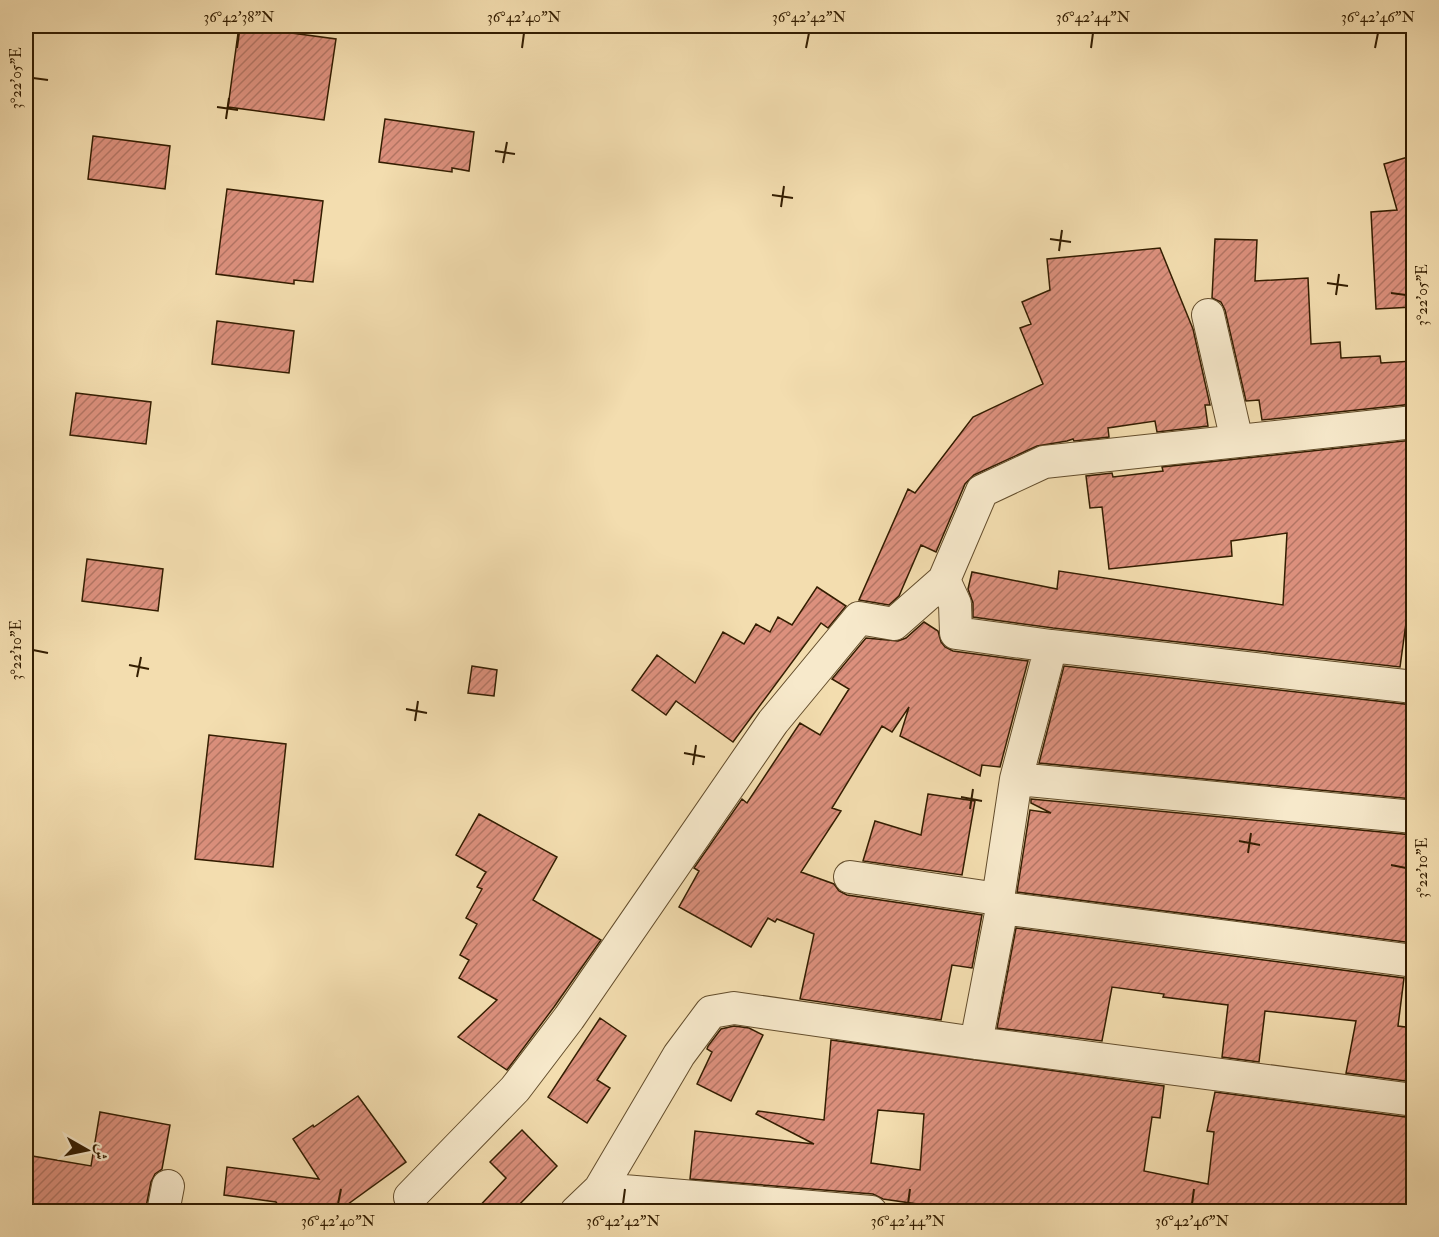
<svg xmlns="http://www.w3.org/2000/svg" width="1439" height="1237" font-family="'IM FELL Double Pica',Amiri,serif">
  <defs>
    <pattern id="building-hatch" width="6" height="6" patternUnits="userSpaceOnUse" patternTransform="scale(1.5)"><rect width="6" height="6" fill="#dc907d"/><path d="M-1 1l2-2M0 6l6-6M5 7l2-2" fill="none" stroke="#b37564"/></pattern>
  </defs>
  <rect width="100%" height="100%" fill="#f3ddaf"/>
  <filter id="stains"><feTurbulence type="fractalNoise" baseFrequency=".00333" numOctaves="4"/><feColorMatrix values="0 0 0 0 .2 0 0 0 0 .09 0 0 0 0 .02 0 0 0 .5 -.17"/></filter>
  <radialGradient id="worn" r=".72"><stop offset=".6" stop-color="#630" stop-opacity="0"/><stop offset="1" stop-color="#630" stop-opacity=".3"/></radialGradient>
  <path fill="url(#building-hatch)" stroke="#331d01" stroke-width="1.5" fill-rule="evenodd" d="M239,26L336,39L324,120L228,107Z
    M385,119L474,132L469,171L452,168V172L379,162Z
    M93,136L170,146L165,189L88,179Z
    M1408,157L1413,176V307L1376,309L1371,212L1397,210L1384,164Z
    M227,189L323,201L313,282L294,280V284L216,274Z
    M1215,239L1257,240L1255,281L1308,278L1311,344L1340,342L1341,358L1380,356L1381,363L1413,361V404L1262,420L1259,400L1246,401L1225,310L1221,302L1212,298Z
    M1160,248L1193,329L1210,405H1205L1208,426L1157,432L1155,421L1108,428L1109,437L1074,441L1073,439L1067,441L1037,446L974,475L965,484L936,552L921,545L899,596L889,605L859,600L908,489L915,493L973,417L1043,384L1020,328L1031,324L1022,302L1050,290L1047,259Z
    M217,321L294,331L289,373L212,364Z
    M76,393L151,402L146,444L70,435Z
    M1413,440V572L1400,667L1053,628L973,617V603L968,589L972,572L1057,589L1059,571L1283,605L1287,533L1231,541L1232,556L1109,569L1102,507L1090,508L1086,476L1112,473L1113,477L1163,471L1162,467Z
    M87,559L163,569L158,611L82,601Z
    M817,587L846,606L828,628L821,623L733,742L676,701L666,715L632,690L657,655L695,683L723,632L744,644L756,624L770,632L778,617L792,625Z
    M924,622L938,631L941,642L945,647L953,651L1028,661L1000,767L982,765L980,776L900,736L909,707L892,732L882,726L832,808L841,811L801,872L834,884L839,891L847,895L982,915L972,968L952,965L941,1020L800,999L814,934L777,919L775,922L768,918L751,947L679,907L699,871L694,868L742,799L747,803L800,723L820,735L849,689L832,679L866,638L898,641L906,638Z
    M472,666L497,670L494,696L468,693Z
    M1064,666L1413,705V799L1039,763Z
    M209,735L286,744L273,867L195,859Z
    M928,794L975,801L962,875L863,861L875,821L921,835Z
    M1031,799L1413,835V943L1017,892L1030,810L1051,813L1031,803Z
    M479,814L557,857L533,900L601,940L554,1007L507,1070L458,1037L497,1000L459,978L469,960L460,955L477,924L466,918L482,889L477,887L486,872L456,855Z
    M1016,928L1404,978L1398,1026L1413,1028V1082L1346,1073L1356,1021L1265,1011L1259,1062L1222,1057L1228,1005L1163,997L1164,994L1112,987L1102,1041L997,1028Z
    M600,1018L626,1036L597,1080L610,1088L587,1123L548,1097Z
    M734,1026L749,1028L763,1035L731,1101L697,1084L712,1052L707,1049L708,1046L721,1029Z
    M831,1040L1164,1086L1160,1118L1152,1117L1144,1171L1208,1184L1214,1132L1207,1131L1215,1092L1413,1118V1212H984L917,1206V1204L883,1199L873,1194L690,1179L695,1131L814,1144L756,1114L758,1111L824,1120ZM878,1110L924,1114L920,1170L871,1163Z
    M358,1096L406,1162L337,1212H282L276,1202L224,1195L227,1167L319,1179L293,1139L313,1125L314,1127Z
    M100,1112L170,1125L162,1169L155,1174L151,1182L145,1212H26V1155L91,1166Z
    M522,1130L557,1166L512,1212H474L506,1178L490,1162Z"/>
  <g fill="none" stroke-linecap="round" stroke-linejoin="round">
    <defs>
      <path id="minor" d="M1208,315L1237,441
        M944,580L955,604L956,633L1051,646
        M1016,779L1051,646L1414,687
        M1414,817L1016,779L998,899L1002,908L1414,961
        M850,877L998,899
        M976,1043L1002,908
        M600,1189L871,1212
        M410,1197L515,1089L569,1018L773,722L859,618L894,624L944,580L982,491L1044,462L1414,422
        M163,1212L168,1186
        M576,1212L600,1189L679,1055L711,1012L734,1008L976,1043L1414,1100"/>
    </defs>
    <use href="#minor" stroke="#634d2c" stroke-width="34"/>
    <use href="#minor" stroke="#f7e9cb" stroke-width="32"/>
  </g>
  <path fill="none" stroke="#331d01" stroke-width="2" d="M237,48L239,33M522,48L524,33M806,48L809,33M1091,48L1093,33M1375,48L1378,33M33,78L48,80M217,107L238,110M226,119L229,98M495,151L515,154M503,163L507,142M772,195L793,198M781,207L784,186M1050,239L1071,242M1059,251L1062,230M1327,283L1348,286M1391,293L1406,295M1336,295L1339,274M33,650L48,653M129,665L149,669M137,677L141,657M406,709L427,713M415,721L418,701M684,753L705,757M693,765L696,745M961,797L982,801M970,809L973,789M1239,841L1260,845M1248,853L1251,833M1391,865L1406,868M338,1204L341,1189M623,1204L625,1189M908,1204L910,1189M1192,1204L1194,1189"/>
  <rect width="1439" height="1237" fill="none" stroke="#f3ddaf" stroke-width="66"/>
  <g transform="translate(87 1150) rotate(99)" stroke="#f7e9cb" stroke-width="4.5" paint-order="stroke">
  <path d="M0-4.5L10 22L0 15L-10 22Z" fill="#331d01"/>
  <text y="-9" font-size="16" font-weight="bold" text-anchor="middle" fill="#331d01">ش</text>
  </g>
  <rect x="33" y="33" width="1373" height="1171" fill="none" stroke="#331d01" stroke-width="2"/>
  <g font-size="15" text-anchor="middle" fill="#331d01">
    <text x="239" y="22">36°42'38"N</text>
    <text x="524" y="22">36°42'40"N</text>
    <text x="809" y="22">36°42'42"N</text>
    <text x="1093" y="22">36°42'44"N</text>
    <text x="1378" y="22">36°42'46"N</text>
    <text transform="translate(16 78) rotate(-90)" y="5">3°22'05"E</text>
    <text transform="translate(1422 295) rotate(-90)" y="5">3°22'05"E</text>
    <text transform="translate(16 650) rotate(-90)" y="5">3°22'10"E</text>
    <text transform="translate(1422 868) rotate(-90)" y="5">3°22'10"E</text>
    <text x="338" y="1226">36°42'40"N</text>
    <text x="623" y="1226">36°42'42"N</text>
    <text x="908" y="1226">36°42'44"N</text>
    <text x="1192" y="1226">36°42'46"N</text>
  </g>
  <rect width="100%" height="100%" filter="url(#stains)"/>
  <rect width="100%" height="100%" fill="url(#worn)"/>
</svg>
